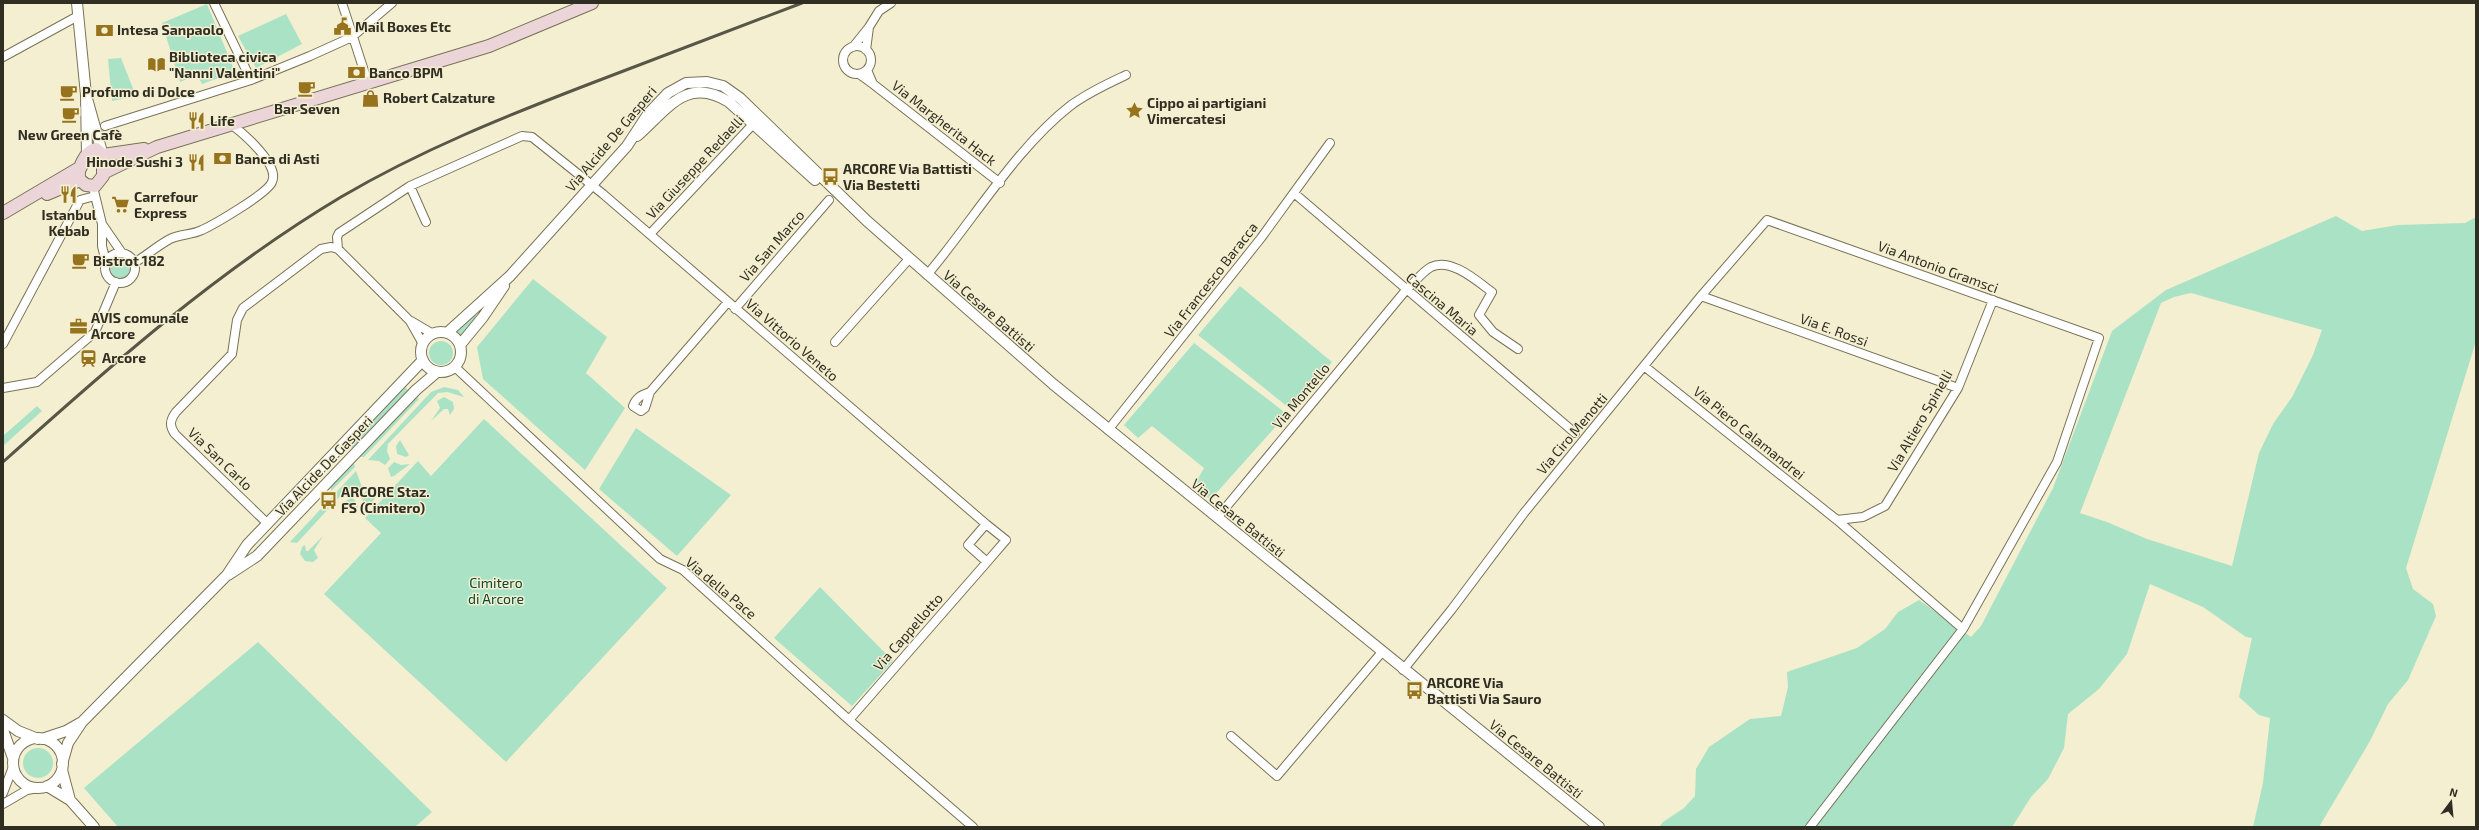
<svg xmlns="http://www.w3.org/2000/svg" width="2479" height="830" font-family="'Exo 2',sans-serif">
  <rect width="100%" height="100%" fill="#f4efd0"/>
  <path fill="#aae2c6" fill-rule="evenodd" d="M207,4L235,72L202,84L197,75L180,82L162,23Z
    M286,14L302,44L256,68L238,36Z
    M121,58L136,96L112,101L108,59Z
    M2336,216L2362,231L2398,225L2465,223L2476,217V341L2406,568L2413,589L2433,604L2436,616L2408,680L2388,704L2370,741L2319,827H2253L2263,783L2270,718L2259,715L2239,697L2252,638L2246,637L2203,607L2150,584L2127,654L2099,689L2068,714L2064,748L2048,779L2031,797L2012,827H1659L1663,822L1684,808L1695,796L1696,769L1709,747L1750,719L1781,716L1788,687L1787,672L1857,648L1885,629L1898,612L1919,600L1971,637L1981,626L2053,488L2112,331L2166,290ZM2191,293L2322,330L2313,355L2292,397L2273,424L2259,453L2232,566L2147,539L2107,522L2080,513L2161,303L2174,297Z
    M110 268a10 10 0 1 1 20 0a10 10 0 1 1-20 0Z
    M533,279L607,337L586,373L625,408L585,470L483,379L477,347Z
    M1240,286L1332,362L1294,412L1198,335Z
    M473,313L478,318L460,336L456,332Z
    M429 353a12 12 0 1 1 24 0a12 12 0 1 1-24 0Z
    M1194,343L1287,414L1210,500L1195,484L1204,468L1152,426L1138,438L1124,425Z
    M405,387L409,391L354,450L350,446Z
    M444,387L458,390L464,397L447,392L438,393L388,444L387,451L390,459L385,465L379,461L368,460L431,392Z
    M415,396L419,399L364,457H361L359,456Z
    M444,397L453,402L454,409L450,415L448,409H444L431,421L440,408L437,401Z
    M37,406L42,411L3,446V436Z
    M484,419L667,588L506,762L324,594L381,533L365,518L418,461L431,476Z
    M636,428L731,495L677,556L599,489Z
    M400,440L409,455L406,457L397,454L396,446Z
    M353,461L355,467L331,491V484Z
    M394,462L401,465L410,464L394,476L391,477L388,468Z
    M356,471L362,487L357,493L351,491L343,493L297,543L290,542Z
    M366,491L377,496L365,511V503L361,497Z
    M351,498L354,499L358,507L354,514L351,506L344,502Z
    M323,536L314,550L318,558L313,562L305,561L300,554L302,547L305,545L306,551H308Z
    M820,587L893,661L852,706L774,638Z
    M258,642L432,812L415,827H118L84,788Z
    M23 763a15 15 0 1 1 30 0a15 15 0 1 1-30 0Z"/>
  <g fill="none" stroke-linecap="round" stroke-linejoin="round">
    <defs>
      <path id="minor" d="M214,3L251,80
        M342,3L368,83
        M869,27L879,11L891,3
        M843 60a14 14 0 1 1 28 0a14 14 0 1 1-28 0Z
        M853,47L869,27L866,50
        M3,57L78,16
        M859,74L873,84L867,70
        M873,84L1000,183
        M105,126L251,80L310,56L352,37L392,3
        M410,186L426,222
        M94,191L102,224L122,253
        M1294,193L1575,433
        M102,225V246L106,262
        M650,234L757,120
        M338,249L337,237L339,233L410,186L522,136L532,137L603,194L986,524
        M105 268a15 15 0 1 1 30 0a15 15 0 1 1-30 0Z
        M134,263C146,256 157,246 170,239C180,234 192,235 202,230C215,224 268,193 272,182C280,165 244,134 232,125
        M927,275C972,222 1016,148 1070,106C1087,93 1107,84 1126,75
        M1701,296L1958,388
        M735,309L829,200
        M411,321L433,334
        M835,342L909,259
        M3,344L80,200L95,196
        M1644,366L1837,520L1963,629
        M455,367L660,559L683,570L849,720L973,827
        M3,388L37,382L95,332L116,282
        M650,392L645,408L641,411L633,406C636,397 642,395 650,392L728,302
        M1108,430L1261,238L1330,143
        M1217,518L1406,290C1414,283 1422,272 1431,267C1451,257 1478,282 1492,292L1479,315L1493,332L1518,349
        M1837,520L1863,517L1885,506L1958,388L1993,300
        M268,524L175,434C169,426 170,420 176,412L232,354L237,320L243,308L321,249L331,247L338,249L410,321L423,344
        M1403,670L1452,609L1524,513L1701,296L1767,220L2099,338L2057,462L1963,629L1810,827
        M849,720L987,562L1006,540L986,524L968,545L987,562
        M1231,736L1277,776L1382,652
        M3,793L13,767
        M3,804L27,790L39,788"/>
      <path id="tertiary" d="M77,3L86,95
        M637,136C666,111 686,75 729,102L815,180
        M87,156L86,95L102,152
        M421 352a20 20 0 1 1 40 0a20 20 0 1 1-40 0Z
        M447,333L510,276L627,146L648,114L668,93L686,83L707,82L723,86L740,98L867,221L1053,384L1599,827
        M460,345L483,317L504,286
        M228,575L257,556L416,390L437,372
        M3,720L18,731L38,739
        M3,730L13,758
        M13 763a25 25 0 1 1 50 0a25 25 0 1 1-50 0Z
        M42,739L66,731L80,723
        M62,764L68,743L82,722L227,575L247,545L423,360
        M62,770L70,800
        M47,786L70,800L94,827"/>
      <path id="secondary" d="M96,149L103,155V176L95,186L86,185L80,180C76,171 85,151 96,149Z
        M103,155L144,149
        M103,173L157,147L489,46L592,3
        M47,194L80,180
        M3,213L81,167"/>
    </defs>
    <use href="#minor" stroke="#787358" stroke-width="10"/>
    <use href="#tertiary" stroke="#787358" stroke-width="12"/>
    <use href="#secondary" stroke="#787358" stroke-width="14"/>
    <use href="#minor" stroke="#fff" stroke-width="8"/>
    <use href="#tertiary" stroke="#fff" stroke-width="10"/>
    <use href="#secondary" stroke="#ebd5d8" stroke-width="12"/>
    <path stroke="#585647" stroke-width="3" d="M3,462C110,366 217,271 341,197C421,150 506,116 592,83C662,56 732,29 802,3"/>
  </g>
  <defs>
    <symbol id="civic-bare" viewBox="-9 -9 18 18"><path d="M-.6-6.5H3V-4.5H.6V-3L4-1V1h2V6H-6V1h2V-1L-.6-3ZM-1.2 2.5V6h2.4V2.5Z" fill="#96731c" stroke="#f4efd0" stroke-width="2.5" paint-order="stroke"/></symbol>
    <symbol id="bank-bare" viewBox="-9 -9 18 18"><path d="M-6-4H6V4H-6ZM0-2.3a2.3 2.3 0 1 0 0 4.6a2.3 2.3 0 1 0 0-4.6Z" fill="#96731c" stroke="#f4efd0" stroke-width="2.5" paint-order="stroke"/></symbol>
    <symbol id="library-bare" viewBox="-9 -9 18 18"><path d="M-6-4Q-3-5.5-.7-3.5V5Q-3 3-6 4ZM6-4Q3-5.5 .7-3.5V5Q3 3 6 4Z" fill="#96731c" stroke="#f4efd0" stroke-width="2.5" paint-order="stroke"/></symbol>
    <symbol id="cafe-bare" viewBox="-9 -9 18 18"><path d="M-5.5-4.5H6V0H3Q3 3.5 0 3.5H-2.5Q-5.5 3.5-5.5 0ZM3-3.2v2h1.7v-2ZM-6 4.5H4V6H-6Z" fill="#96731c" stroke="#f4efd0" stroke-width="2.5" paint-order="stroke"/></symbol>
    <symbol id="shop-bare" viewBox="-9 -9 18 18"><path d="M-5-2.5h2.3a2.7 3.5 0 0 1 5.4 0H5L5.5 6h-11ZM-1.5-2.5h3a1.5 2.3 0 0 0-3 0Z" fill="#96731c" stroke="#f4efd0" stroke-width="2.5" paint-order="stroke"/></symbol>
    <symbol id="sight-bare" viewBox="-9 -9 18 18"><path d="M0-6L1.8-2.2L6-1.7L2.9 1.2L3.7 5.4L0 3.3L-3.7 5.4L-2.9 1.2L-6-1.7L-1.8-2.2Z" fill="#96731c" stroke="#f4efd0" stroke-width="2.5" paint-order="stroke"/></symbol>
    <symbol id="restaurant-bare" viewBox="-9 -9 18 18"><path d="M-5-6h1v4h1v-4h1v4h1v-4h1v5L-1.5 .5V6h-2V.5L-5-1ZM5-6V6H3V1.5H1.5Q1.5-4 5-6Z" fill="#96731c" stroke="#f4efd0" stroke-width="2.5" paint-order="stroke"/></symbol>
    <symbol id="bus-bare" viewBox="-9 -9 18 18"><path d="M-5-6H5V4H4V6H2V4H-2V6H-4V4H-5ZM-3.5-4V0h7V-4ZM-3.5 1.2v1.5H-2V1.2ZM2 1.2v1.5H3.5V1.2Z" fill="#96731c" stroke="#f4efd0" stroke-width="2.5" paint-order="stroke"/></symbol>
    <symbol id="supermarket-bare" viewBox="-9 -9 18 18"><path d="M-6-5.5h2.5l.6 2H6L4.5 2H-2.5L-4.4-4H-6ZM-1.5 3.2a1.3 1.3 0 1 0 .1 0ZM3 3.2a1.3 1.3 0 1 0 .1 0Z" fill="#96731c" stroke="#f4efd0" stroke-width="2.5" paint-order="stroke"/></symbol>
    <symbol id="office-bare" viewBox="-9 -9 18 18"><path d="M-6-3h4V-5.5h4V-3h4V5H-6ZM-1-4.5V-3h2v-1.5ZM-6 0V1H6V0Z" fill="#96731c" stroke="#f4efd0" stroke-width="2.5" paint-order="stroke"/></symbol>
    <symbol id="station-bare" viewBox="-9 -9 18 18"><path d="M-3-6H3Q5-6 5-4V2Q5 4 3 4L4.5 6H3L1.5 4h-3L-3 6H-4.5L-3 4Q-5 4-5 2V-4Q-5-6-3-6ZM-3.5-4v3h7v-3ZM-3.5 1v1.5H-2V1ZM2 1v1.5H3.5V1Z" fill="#96731c" stroke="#f4efd0" stroke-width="2.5" paint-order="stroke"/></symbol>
  </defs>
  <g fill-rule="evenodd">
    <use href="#civic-bare" x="330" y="14" width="25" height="25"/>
    <use href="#bank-bare" x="92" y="18" width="25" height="25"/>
    <use href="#library-bare" x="144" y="52" width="25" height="25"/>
    <use href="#bank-bare" x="344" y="60" width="25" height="25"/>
    <use href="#cafe-bare" x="294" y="76" width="25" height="25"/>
    <use href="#cafe-bare" x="56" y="80" width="25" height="25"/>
    <use href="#shop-bare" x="358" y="86" width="25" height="25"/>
    <use href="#sight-bare" x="1122" y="98" width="25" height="25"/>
    <use href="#cafe-bare" x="58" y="102" width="25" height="25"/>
    <use href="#restaurant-bare" x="184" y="108" width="25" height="25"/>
    <use href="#bank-bare" x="210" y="146" width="25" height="25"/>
    <use href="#restaurant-bare" x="184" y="150" width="25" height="25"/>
    <use href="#bus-bare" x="818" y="164" width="25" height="25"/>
    <use href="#restaurant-bare" x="56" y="182" width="25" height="25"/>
    <use href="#supermarket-bare" x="108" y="192" width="25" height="25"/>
    <use href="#cafe-bare" x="68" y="248" width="25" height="25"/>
    <use href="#office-bare" x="66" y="314" width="25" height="25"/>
    <use href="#station-bare" x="76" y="346" width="25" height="25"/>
    <use href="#bus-bare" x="316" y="488" width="25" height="25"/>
    <use href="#bus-bare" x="1402" y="678" width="25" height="25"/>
  </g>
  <g text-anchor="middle" stroke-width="3" stroke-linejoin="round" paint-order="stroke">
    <g font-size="14" font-weight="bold" fill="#302e23" stroke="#f4efd0" text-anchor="start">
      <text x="355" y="32">Mail Boxes Etc</text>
      <text x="117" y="35">Intesa Sanpaolo</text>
      <text x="169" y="62">Biblioteca civica<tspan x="169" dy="16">"Nanni Valentini"</tspan></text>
      <text x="369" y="78">Banco BPM</text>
      <text x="82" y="97">Profumo di Dolce</text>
      <text x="383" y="103">Robert Calzature</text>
      <text x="1147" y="108">Cippo ai partigiani<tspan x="1147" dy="16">Vimercatesi</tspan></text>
      <text x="307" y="114" text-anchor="middle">Bar Seven</text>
      <text x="210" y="126">Life</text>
      <text x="70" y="140" text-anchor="middle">New Green Cafè</text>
      <text x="235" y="164">Banca di Asti</text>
      <text x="183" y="167" text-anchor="end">Hinode Sushi 3</text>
      <text x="843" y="174">ARCORE Via Battisti<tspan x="843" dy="16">Via Bestetti</tspan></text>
      <text x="134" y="202">Carrefour<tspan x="134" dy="16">Express</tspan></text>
      <text x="69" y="220" text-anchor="middle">Istanbul<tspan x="69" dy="16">Kebab</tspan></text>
      <text x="93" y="266">Bistrot 182</text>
      <text x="91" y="323">AVIS comunale<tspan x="91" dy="16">Arcore</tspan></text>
      <text x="102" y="363">Arcore</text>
      <text x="341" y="497">ARCORE Staz.<tspan x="341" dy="16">FS (Cimitero)</tspan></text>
      <text x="1427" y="688">ARCORE Via<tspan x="1427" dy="16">Battisti Via Sauro</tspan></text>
    </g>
    <g font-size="14" fill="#302e23" stroke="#f4efd0">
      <text transform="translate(944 123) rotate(38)" y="5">Via Margherita Hack</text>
      <text transform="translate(611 139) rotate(-50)" y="5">Via Alcide De Gasperi</text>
      <text transform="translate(695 167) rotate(-47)" y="5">Via Giuseppe Redaelli</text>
      <text transform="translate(772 246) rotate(-49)" y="5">Via San Marco</text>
      <text transform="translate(1938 267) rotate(20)" y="5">Via Antonio Gramsci</text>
      <text transform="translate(1211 280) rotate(-52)" y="5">Via Francesco Baracca</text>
      <text transform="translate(1442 304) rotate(40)" y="5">Cascina Maria</text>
      <text transform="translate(989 311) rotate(41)" y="5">Via Cesare Battisti</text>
      <text transform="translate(1834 330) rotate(20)" y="5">Via E. Rossi</text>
      <text transform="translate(792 340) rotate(41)" y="5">Via Vittorio Veneto</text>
      <text transform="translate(1301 396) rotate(-50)" y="5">Via Montello</text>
      <text transform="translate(1920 421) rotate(-60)" y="5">Via Altiero Spinelli</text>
      <text transform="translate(1749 433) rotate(39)" y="5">Via Piero Calamandrei</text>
      <text transform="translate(1572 434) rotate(-50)" y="5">Via Ciro Menotti</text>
      <text transform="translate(220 459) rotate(44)" y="5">Via San Carlo</text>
      <text transform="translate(324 466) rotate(-46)" y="5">Via Alcide De Gasperi</text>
      <text transform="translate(1238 518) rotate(39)" y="5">Via Cesare Battisti</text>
      <text transform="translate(721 588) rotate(40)" y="5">Via della Pace</text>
      <text transform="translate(908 632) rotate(-49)" y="5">Via Cappellotto</text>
      <text transform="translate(1536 759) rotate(39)" y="5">Via Cesare Battisti</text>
    </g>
    <g font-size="14" fill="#0b4731" stroke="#f4efd0">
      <text x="496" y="588">Cimitero<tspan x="496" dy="16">di Arcore</tspan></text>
    </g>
  </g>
  <rect width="2479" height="830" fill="none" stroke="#302e23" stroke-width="8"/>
  <g transform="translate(2451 802) rotate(16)" stroke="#f4efd0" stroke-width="3" paint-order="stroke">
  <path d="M0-3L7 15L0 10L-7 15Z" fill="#302e23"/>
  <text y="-6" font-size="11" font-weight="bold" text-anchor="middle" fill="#302e23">N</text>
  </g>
</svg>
